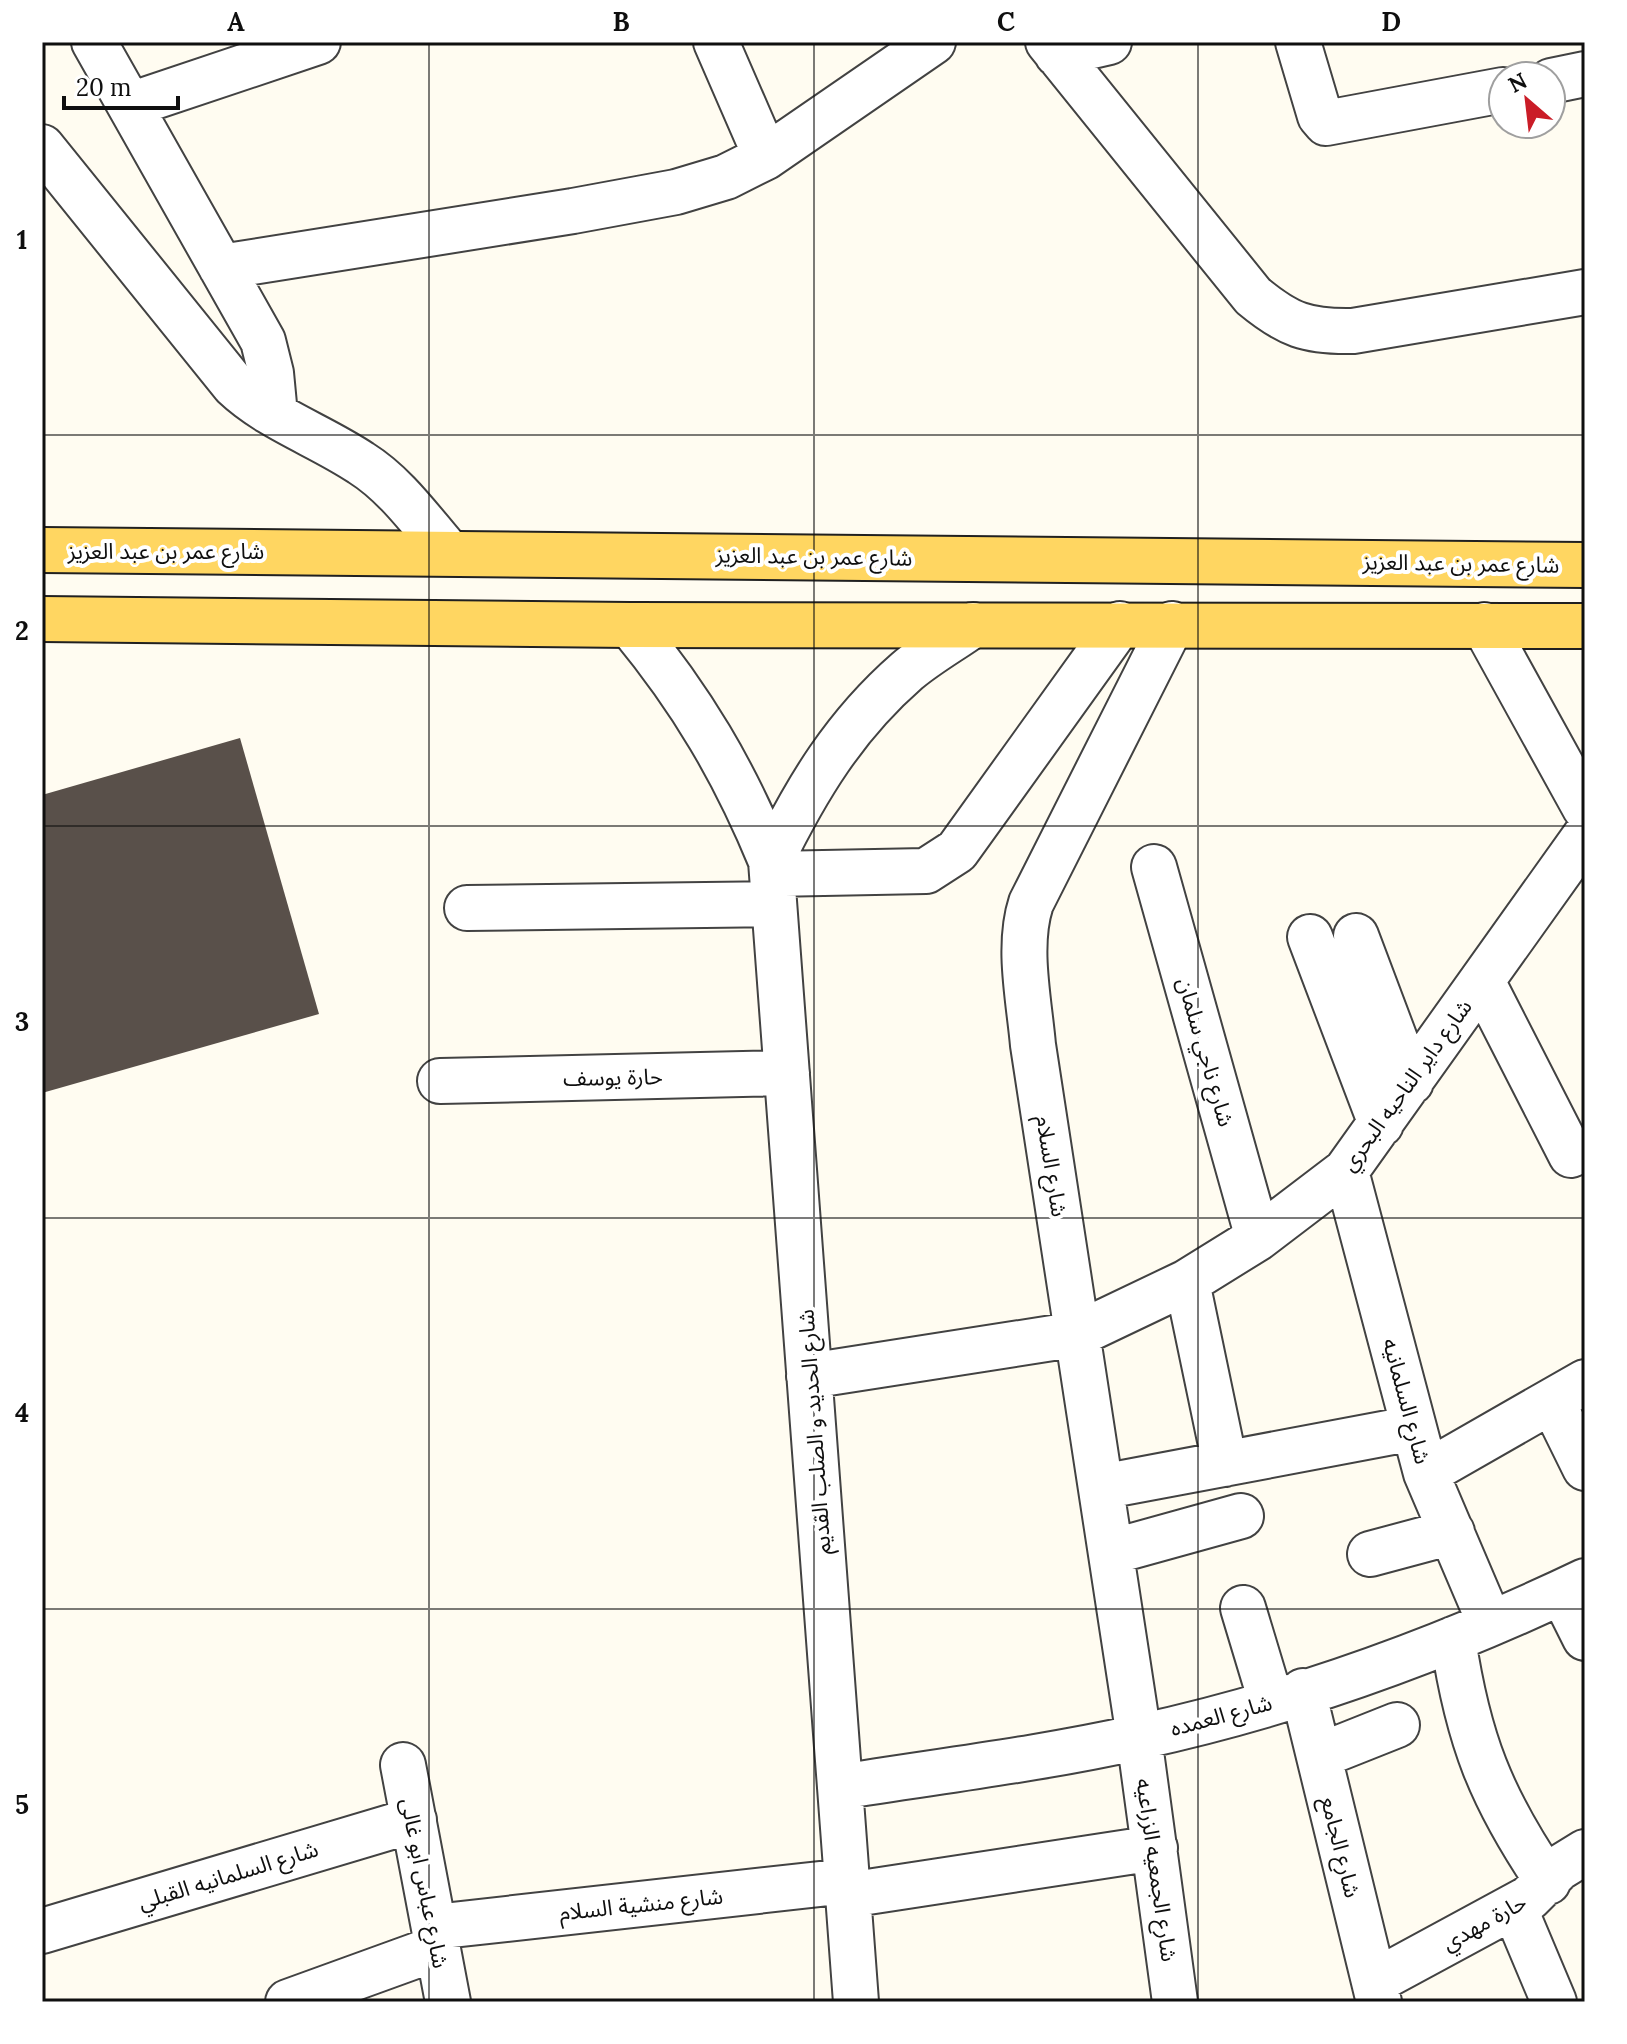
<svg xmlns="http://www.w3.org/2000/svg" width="1627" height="2044" font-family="Lora,'Noto Sans Arabic',serif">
  <rect width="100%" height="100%" fill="#fffcf1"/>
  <path fill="#59504a" d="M240,738L319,1014L42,1093V795Z"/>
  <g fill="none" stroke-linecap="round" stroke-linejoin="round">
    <defs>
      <path id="minor" d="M94,42L263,341L271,373L275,415
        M716,42L766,157
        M1048,42L1253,296C1288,325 1307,332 1353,331L1585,292
        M1298,42L1320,116L1326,123L1503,90
        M1057,54L1109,42
        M1551,81L1585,74
        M130,105L318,42
        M42,147L234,385C270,419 319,435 361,463C396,485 421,521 448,552
        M221,267L573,211L676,192L726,177L766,157L933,42
        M1172,624L1031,903C1017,946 1029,1000 1033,1045L1139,1737L1175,2002
        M630,625C692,700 734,771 771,861L856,2002
        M1484,625L1585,808
        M771,861C807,788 844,726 907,671C927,654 952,640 973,625
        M1154,867L1258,1238
        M772,874L926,871L957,851L1120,624
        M467,908L774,904
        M1356,936L1411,1082
        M1310,937L1381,1124
        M1482,981L1571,1155
        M440,1081L787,1073
        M1346,1171L1426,1473L1490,1623
        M1187,1282L1225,1464
        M809,1376L1078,1334L1187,1282L1258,1238L1346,1171L1585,836
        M1552,1401L1585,1468
        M1426,1473L1585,1382
        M1101,1487L1414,1428
        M1111,1552L1241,1516
        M1370,1554L1452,1532
        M1562,1592L1585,1638
        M1243,1608L1271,1701
        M1453,1639C1468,1740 1491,1798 1548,1882
        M1303,1691L1379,2002
        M1319,1756L1397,1725
        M403,1765L448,2002
        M840,1787C939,1771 1041,1759 1139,1737C1291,1704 1445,1648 1585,1581
        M848,1895L1155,1848
        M1514,1907L1554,2002
        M434,1927L847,1881
        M42,1931L414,1820
        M1374,1982L1529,1898L1559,1868L1585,1852
        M288,2002L437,1948"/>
      <path id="major" d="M42,550L1585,565
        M42,619L630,625L1585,626"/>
    </defs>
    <use href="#minor" stroke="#424242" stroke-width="48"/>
    <use href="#major" stroke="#202020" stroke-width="48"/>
    <use href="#minor" stroke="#fff" stroke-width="44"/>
    <use href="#major" stroke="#ffd661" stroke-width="44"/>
  </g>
  <path fill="none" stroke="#0f0f0f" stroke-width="2" stroke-opacity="0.55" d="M429,42V2002M814,42V2002M1198,42V2002M42,435H1585M42,826H1585M42,1218H1585M42,1609H1585"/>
  <g text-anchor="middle" stroke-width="8" stroke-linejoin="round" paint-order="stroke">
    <g font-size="22" fill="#0f0f0f" stroke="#fff">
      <text x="166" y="559">شارع عمر بن عبد العزيز</text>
      <text transform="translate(814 556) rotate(1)" y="8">شارع عمر بن عبد العزيز</text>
      <text transform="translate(1461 563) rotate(1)" y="8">شارع عمر بن عبد العزيز</text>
      <text transform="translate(1206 1052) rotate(74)" y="8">شارع ناجي سلمان</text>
      <text transform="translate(613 1077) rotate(-1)" y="8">حارة يوسف</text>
      <text transform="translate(1406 1085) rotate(-54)" y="8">شارع داير الناحيه البحري</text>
      <text transform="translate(1052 1166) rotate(81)" y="8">شارع السلام</text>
      <text transform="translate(1407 1401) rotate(75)" y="8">شارع السلمانيه</text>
      <text transform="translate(814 1432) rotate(-94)" y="8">شارع الحديد و الصلب القديم</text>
      <text transform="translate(1221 1715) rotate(-15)" y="8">شارع العمده</text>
      <text transform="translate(1341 1847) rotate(76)" y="8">شارع الجامع</text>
      <text transform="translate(1157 1870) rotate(82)" y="8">شارع الجمعيه الزراعيه</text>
      <text transform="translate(228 1875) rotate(-17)" y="8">شارع السلمانيه القبلي</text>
      <text transform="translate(425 1883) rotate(79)" y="8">شارع عباس ابو غالى</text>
      <text transform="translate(641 1904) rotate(-6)" y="8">شارع منشية السلام</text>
      <text transform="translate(1484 1922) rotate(-29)" y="8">حارة مهدي</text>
    </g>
  </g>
  <rect width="1627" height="2044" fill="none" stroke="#ffffff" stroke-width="88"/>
  <g transform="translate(1527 100) rotate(332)"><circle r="38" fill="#ffffff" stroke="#9f9f9f" stroke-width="2"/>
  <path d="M0-6L14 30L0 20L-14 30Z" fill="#ca1c27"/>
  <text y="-12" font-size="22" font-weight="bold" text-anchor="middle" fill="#0f0f0f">N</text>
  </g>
  <path d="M64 96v12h114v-12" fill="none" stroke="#0f0f0f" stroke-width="4"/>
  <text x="76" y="96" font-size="24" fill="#0f0f0f" stroke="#ffffff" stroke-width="6" paint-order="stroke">20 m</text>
  <rect x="44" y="44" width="1539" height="1956" fill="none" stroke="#0f0f0f" stroke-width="3"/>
  <g font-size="26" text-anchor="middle" font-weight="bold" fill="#0f0f0f">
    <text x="236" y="31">A</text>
    <text x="621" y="31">B</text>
    <text x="1006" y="31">C</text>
    <text x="1391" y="31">D</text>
    <text x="22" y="249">1</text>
    <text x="22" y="640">2</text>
    <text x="22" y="1031">3</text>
    <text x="22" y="1422">4</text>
    <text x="22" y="1814">5</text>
  </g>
</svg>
